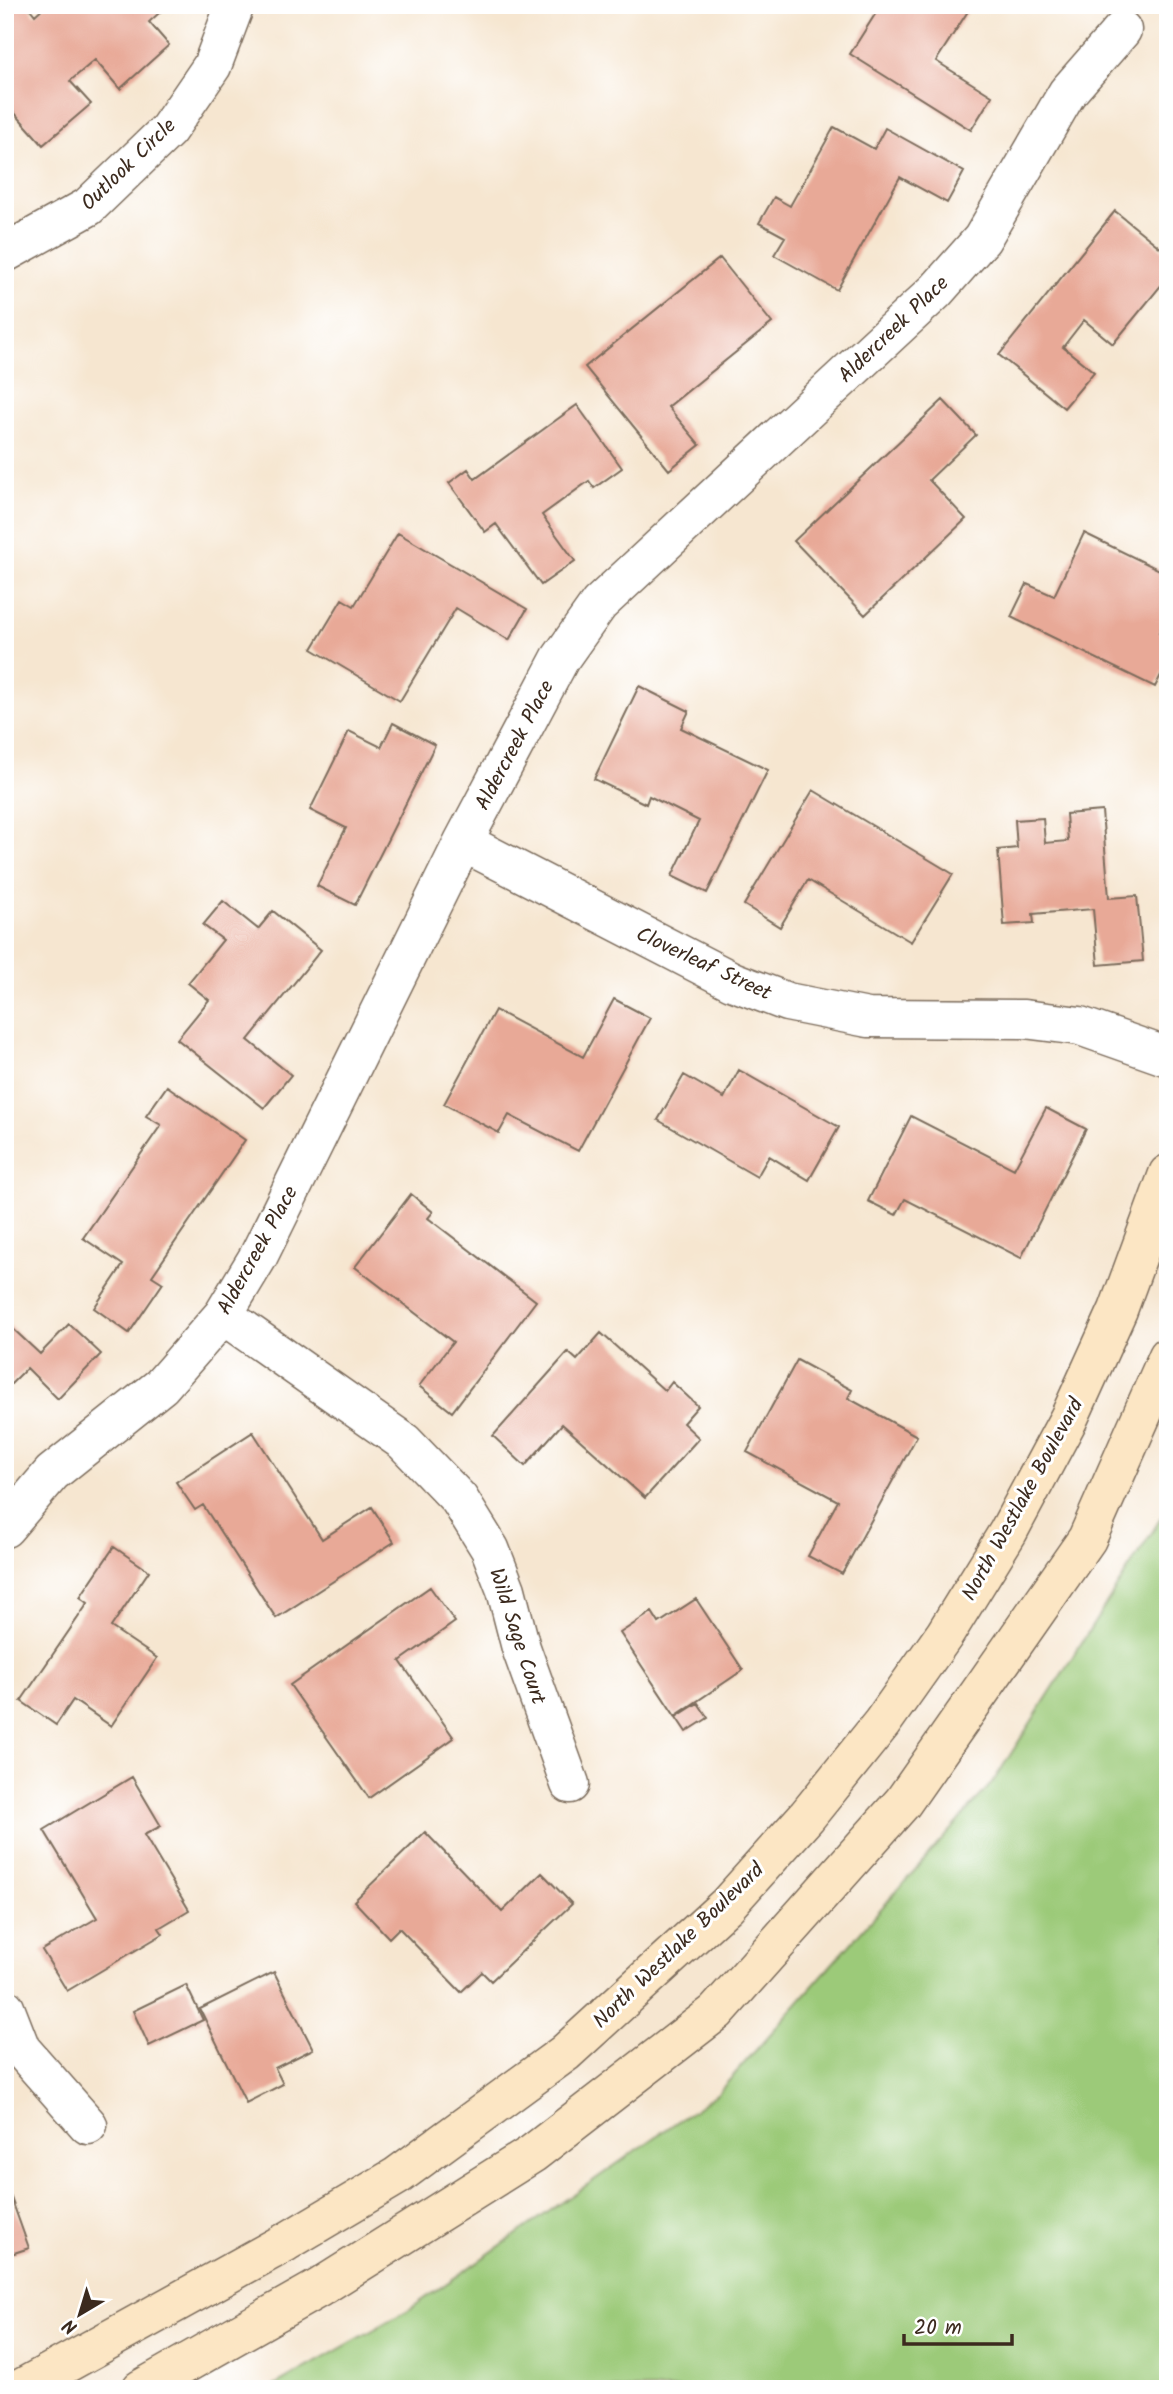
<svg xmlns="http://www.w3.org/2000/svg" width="1173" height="2394" font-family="Kalam,sans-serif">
  <rect width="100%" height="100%" fill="#fff"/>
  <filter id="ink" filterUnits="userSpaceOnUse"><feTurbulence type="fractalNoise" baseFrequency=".0143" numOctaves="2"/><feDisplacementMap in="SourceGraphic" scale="14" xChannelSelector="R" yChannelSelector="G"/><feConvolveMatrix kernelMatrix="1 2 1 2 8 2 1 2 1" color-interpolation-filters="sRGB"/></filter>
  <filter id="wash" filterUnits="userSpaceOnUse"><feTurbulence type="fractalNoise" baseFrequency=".00686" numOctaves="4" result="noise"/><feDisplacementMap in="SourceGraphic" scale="28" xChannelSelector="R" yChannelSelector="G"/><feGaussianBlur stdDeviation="1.57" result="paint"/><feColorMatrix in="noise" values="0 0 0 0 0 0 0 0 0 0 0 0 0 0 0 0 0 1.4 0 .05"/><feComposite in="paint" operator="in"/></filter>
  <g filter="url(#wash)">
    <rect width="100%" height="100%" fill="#f6e6d0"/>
    <path fill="#9cca79" stroke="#6c7a4c" stroke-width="2" d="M1168,1507V2389H269L410,2309L718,2093L993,1782Z"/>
    <g id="blocks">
      <path fill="#e8a997" d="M5,5H27L35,15L46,5H168L149,22L169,45L120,89L95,60L70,81L91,104L43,145L5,102Z
        M881,5H972L936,61L992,96L971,130L850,54Z
        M834,127L874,149L885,128L964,172L947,203L900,177L837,290L774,255L785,237L759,223L774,197L790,206Z
        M1115,211L1168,254V277L1113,344L1084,320L1063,347L1094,372L1064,408L999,355Z
        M720,258L772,323L668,407L700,445L669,470L585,367Z
        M943,400L976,435L929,480L966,519L865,615L794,541Z
        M577,405L622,468L594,488L589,481L542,515L575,561L541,585L496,524L485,532L449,483L468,469L475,479Z
        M398,533L527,609L509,640L456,608L400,701L312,649L342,599L354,606Z
        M1084,533L1168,574V580L1161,594L1168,598V614L1159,632L1168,636V661L1155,687L1011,617L1027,584L1054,596Z
        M639,686L689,711L681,728L768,770L707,893L672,876L699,821L649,796L646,804L594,779Z
        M393,723L435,745L355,905L317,886L346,828L310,810L349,731L381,747Z
        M813,790L953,874L911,942L808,880L780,927L744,905Z
        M1102,811L1109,898L1137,896L1143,961L1098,965L1093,909L1033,914L1034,923L1004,925L998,850L1017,848L1015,820L1043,818L1045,843L1068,841L1066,814Z
        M223,901L258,929L273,911L321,950L248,1040L291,1075L264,1108L177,1039L209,1000L188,983L223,940L203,925Z
        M614,999L650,1018L578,1151L509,1115L499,1133L444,1104L495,1010L583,1057Z
        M739,1070L839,1127L809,1180L769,1156L757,1177L658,1120L684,1075L724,1098Z
        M167,1086L245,1140L152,1276L163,1283L129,1333L94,1308L123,1265L83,1238L161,1125L146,1116Z
        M1046,1108L1086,1129L1021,1258L905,1199L896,1215L868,1201L911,1116L1014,1169Z
        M411,1194L433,1212L428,1218L536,1301L452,1412L419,1386L453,1342L355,1267Z
        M69,1324L101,1354L58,1399L27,1368L5,1390V1331L10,1326L40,1354Z
        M601,1333L665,1391L672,1382L698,1406L683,1423L699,1438L645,1498L562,1424L525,1466L493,1436L568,1352L577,1360Z
        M797,1360L852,1390L848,1398L917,1436L842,1574L808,1556L838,1501L747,1452Z
        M253,1432L322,1539L372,1507L394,1542L276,1618L203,1505L195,1510L176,1482Z
        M114,1547L149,1571L111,1627L157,1658L111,1726L73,1700L56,1725L21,1701L88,1603L80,1597Z
        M430,1587L455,1622L400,1661L454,1738L369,1798L290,1685Z
        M696,1599L743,1670L675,1716L620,1633L652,1612L659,1623Z
        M698,1703L708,1718L686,1732L676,1717Z
        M132,1777L161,1826L144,1835L189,1910L159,1928L163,1934L67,1991L42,1950L97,1918L44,1830Z
        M425,1832L502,1912L542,1873L572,1904L491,1981L482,1972L461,1992L399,1928L389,1938L354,1901Z
        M274,1972L313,2049L275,2068L283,2084L246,2103L200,2009Z
        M186,1985L203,2020L149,2046L133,2011Z
        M9,2192L29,2248L5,2256V2193Z"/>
    </g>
  </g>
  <g filter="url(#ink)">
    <use href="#blocks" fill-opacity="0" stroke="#7c6c5c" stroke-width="2"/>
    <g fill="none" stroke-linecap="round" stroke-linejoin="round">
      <defs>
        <path id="minor" d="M5,253L88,207L168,130L212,66L235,5
          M463,842L732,981L787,1002L868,1018L1024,1019L1080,1026L1168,1057
          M223,1315L404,1442L459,1499L490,1549L506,1590L521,1648L570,1784
          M5,1528L52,1473L161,1386L223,1315L258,1257L463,842L560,659L599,604L936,291L982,239L1067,93L1122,30
          M5,2008L21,2049L88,2125"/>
        <path id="secondary" d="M20,2389L286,2242L397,2176L565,2053L727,1905L807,1816L882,1723L945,1634L1008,1532L1069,1418L1118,1310L1168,1174
          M141,2389L319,2288L532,2154L716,2012L903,1802L1087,1539L1168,1356"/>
      </defs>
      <use href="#minor" stroke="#7c6c5c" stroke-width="41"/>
      <use href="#secondary" stroke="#7c6c5c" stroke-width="41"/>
      <use href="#minor" stroke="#fff" stroke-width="38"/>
      <use href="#secondary" stroke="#fce6c4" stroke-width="38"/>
    </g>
  </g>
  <g text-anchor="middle" stroke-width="6" stroke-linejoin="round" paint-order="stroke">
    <g font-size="21" fill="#3b2a1e" stroke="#fff">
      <text transform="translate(128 164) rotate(-44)" y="7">Outlook Circle</text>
      <text transform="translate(893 329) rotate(-44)" y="7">Aldercreek Place</text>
      <text transform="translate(514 745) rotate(-62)" y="7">Aldercreek Place</text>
      <text transform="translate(704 963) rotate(25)" y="7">Cloverleaf Street</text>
      <text transform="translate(257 1250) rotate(-61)" y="7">Aldercreek Place</text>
      <text transform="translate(1022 1499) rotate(-61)" y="7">North Westlake Boulevard</text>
      <text transform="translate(518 1636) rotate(72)" y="7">Wild Sage Court</text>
      <text transform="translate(678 1945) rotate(-44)" y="7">North Westlake Boulevard</text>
    </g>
  </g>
  <rect width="1173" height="2394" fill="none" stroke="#fff" stroke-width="28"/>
  <g transform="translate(80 2314) rotate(218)" stroke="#ffffff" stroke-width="5" paint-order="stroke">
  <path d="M0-5L12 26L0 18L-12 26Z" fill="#3b2a1e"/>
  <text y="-10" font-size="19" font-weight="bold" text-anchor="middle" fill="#3b2a1e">N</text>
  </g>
  <path d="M904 2334v10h108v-10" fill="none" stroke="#3b2a1e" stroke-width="3.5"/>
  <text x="914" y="2334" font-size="21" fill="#3b2a1e" stroke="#ffffff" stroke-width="5" paint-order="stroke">20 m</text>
</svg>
